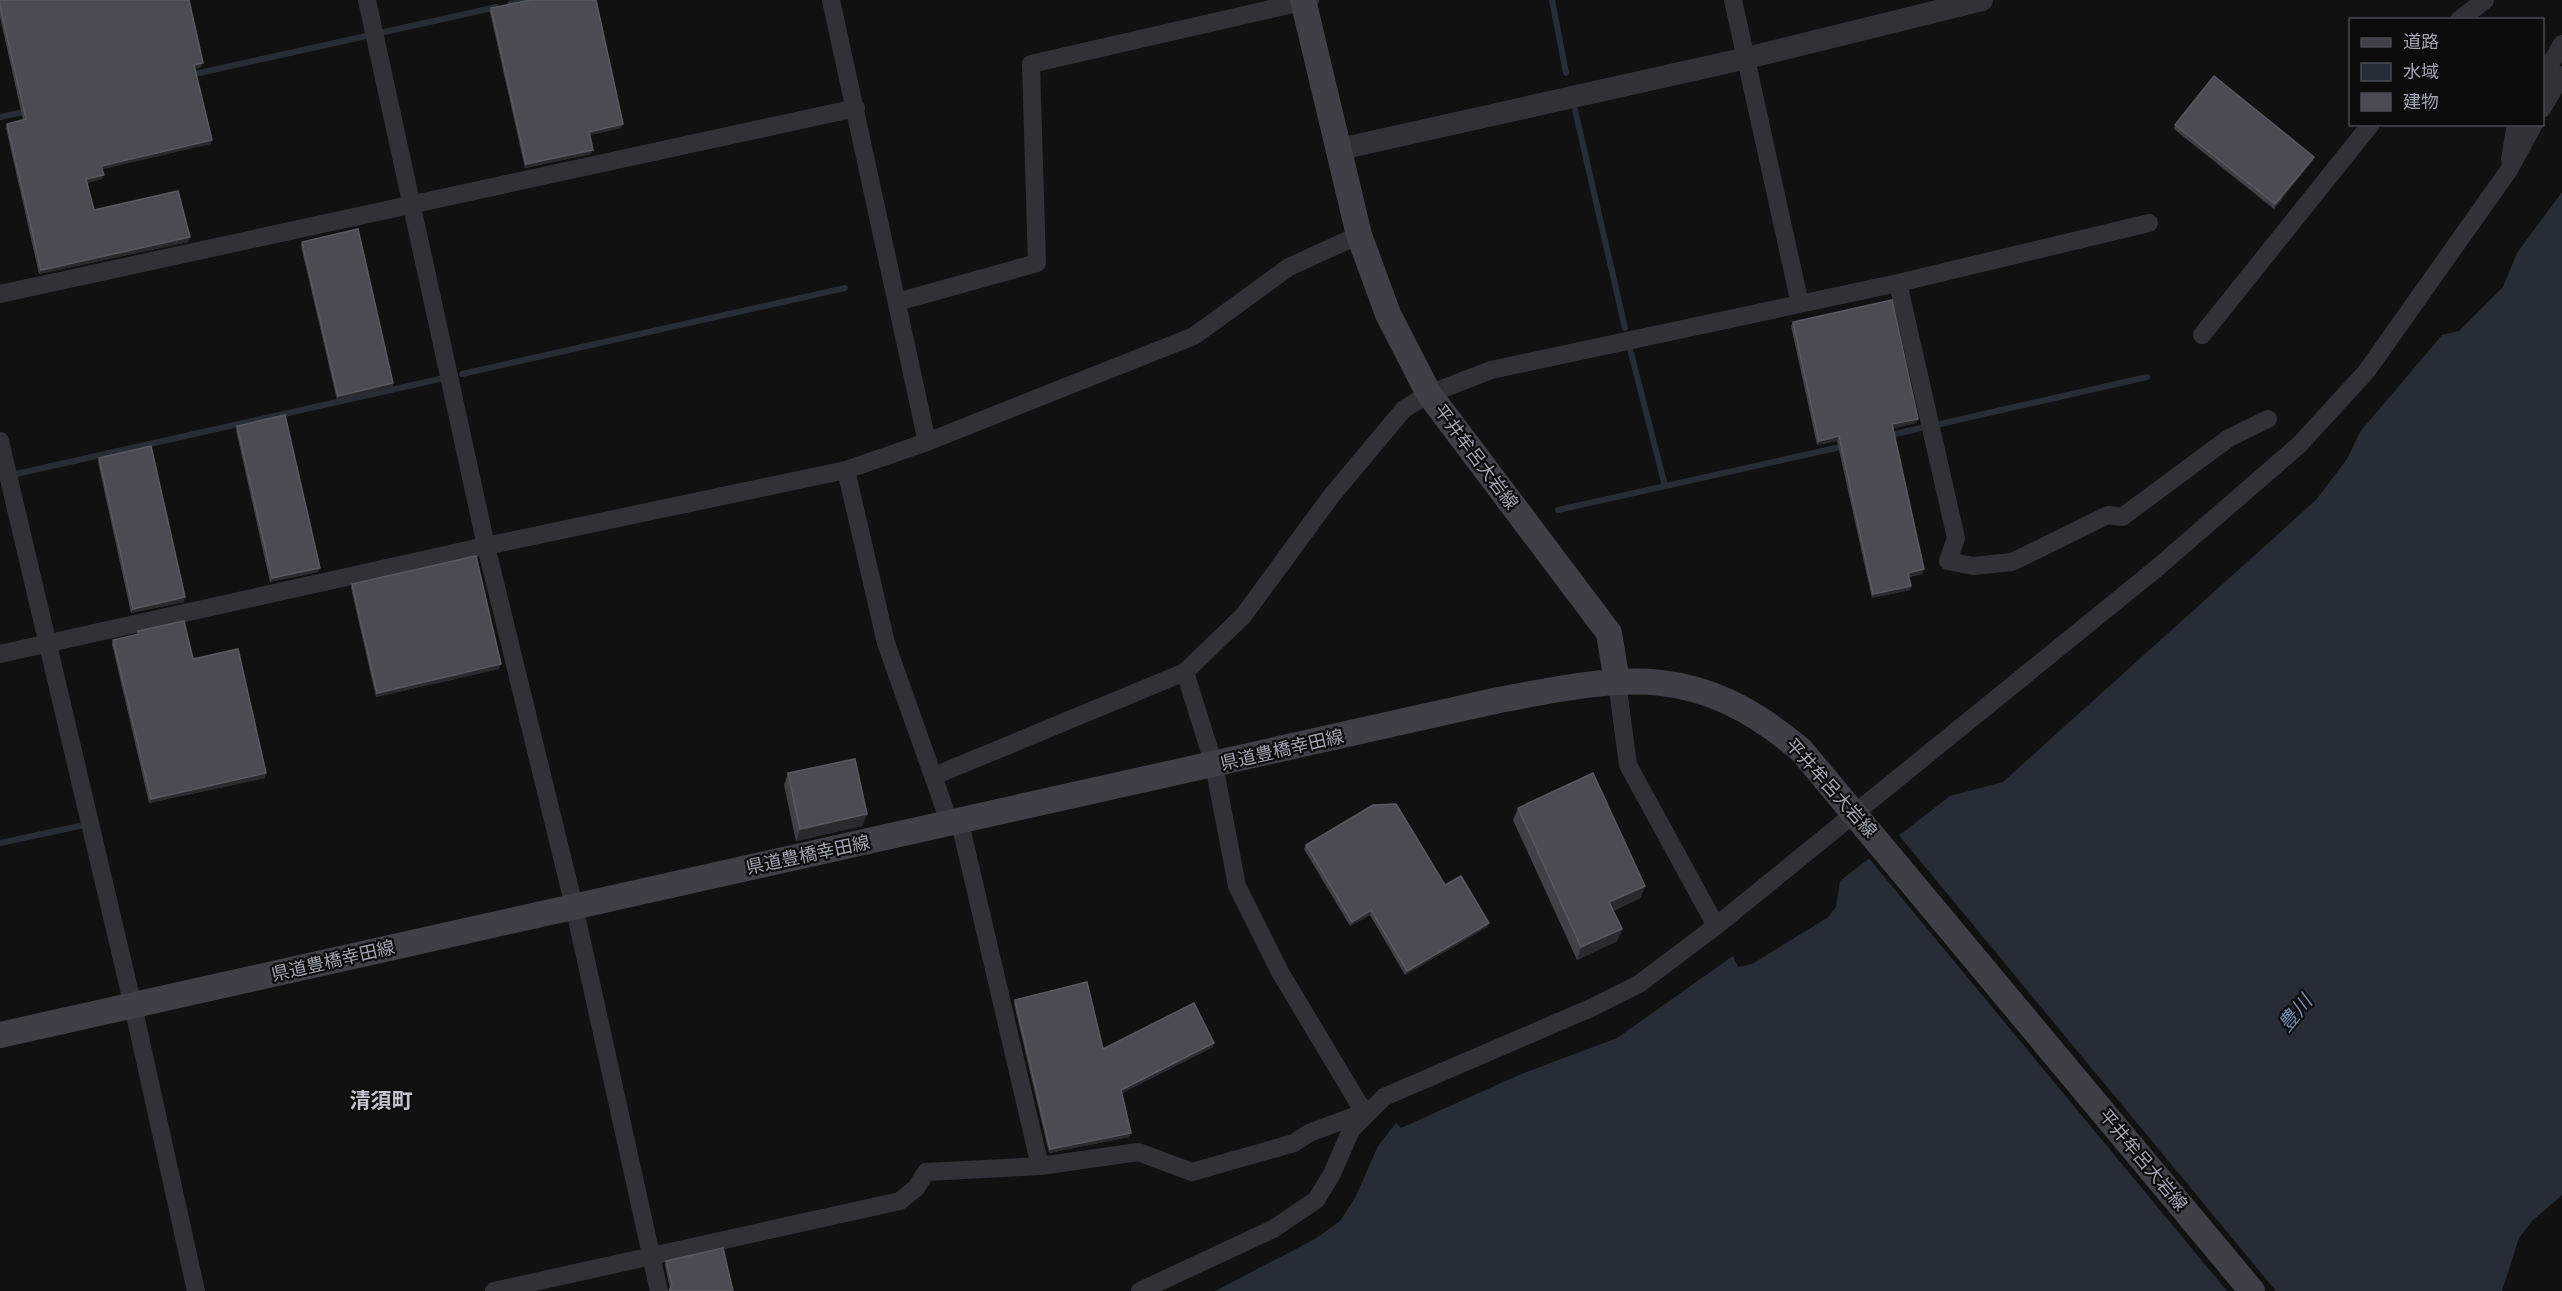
<svg xmlns="http://www.w3.org/2000/svg" width="2562" height="1291" font-family="Cabin,'Noto Sans JP',sans-serif">
  <rect width="100%" height="100%" fill="#111112"/>
  <path fill="#272d36" d="M2562,192V1195L2532,1221L2519,1238L2502,1291H1215L1315,1239L1340,1221L1355,1198L1378,1146L1396,1123L1401,1128L1519,1075L1617,1038L1733,956L1738,967L1752,964L1827,918L1836,907L1840,881L1950,796L2003,782L2316,500L2347,459L2360,432L2442,335L2459,331L2503,287L2517,253Z"/>
  <path fill="#111112" d="M1897,833L2276,1291H2227L1867,856Z"/>
  <g fill="none" stroke-linecap="round" stroke-linejoin="round">
    <path stroke="#272d36" stroke-width="6" d="M1552,0L1566,73
      M510,4L530,0
      M190,75L497,7
      M1575,110L1625,328
      M0,117L28,111
      M1630,349L1665,486
      M462,374L845,288
      M1940,424L2147,377
      M1887,436L1925,427
      M16,474L444,378
      M1558,510L1845,446
      M0,843L84,825"/>
    <path stroke="#313237" stroke-width="18" d="M367,0L486,546L574,906L659,1291
      M831,0L927,442
      M1733,0L1800,304
      M2459,20L2485,0
      M2542,78L2562,44
      M2542,109L2562,75
      M2510,159L2516,124
      M1898,283L1956,538L1948,561L1973,566L2012,562L2108,515L2122,517L2229,438L2268,419
      M0,294L856,108
      M897,302L1037,263L1031,64L1310,0
      M2202,335L2371,124
      M0,441L133,1006L196,1291
      M846,470L886,643L950,824
      M0,654L486,546L846,470L927,442L1194,336L1289,267L1359,235
      M1617,682L1628,765L1716,926
      M934,776L1185,672L1243,616L1332,495L1404,409L1429,394L1491,370L1898,283L2149,223
      M960,823L1040,1166
      M494,1291L900,1201L916,1188L926,1172L1040,1166L1138,1152L1192,1172L1294,1143L1309,1133L1368,1111L1359,1104L1280,972L1237,886L1214,765L1185,672
      M1140,1291L1273,1229L1316,1200L1332,1174L1351,1130L1384,1097L1593,1007L1639,984L1716,926L2157,568L2299,445L2366,372L2509,170L2534,124"/>
    <path stroke="#313237" stroke-width="22" d="M1340,149L1747,58L1982,0"/>
    <path stroke="#3f4047" stroke-width="26" d="M1303,0L1359,235L1388,314L1429,394L1609,633L1617,682
      M0,1035L1499,700C1626,676 1695,661 1801,750L2252,1291"/>
  </g>
  <path fill="#414047" d="M0,0L201,67L195,69L212,140L210,144L102,169V179L87,183L94,210L190,237L188,242L39,274L6,128L7,124L23,120L0,17Z
    M491,8L621,128L589,135L591,154L525,168L490,12Z
    M2175,125L2314,157L2312,161L2274,209L2174,129Z
    M302,242L393,383L392,387L337,400L301,246Z
    M1793,322L1918,419L1916,423L1893,428L1924,569L1922,574L1909,577L1910,590L1872,598L1837,441L1817,445L1791,326Z
    M237,426L318,572L270,582L236,430Z
    M99,458L184,602L131,613L98,462Z
    M352,584L499,669L376,697L351,588Z
    M138,631L193,659L265,778L149,803L112,644L113,640L137,635Z
    M788,773L867,814L862,826L796,841L784,785Z
    M1518,808L1645,886L1640,898L1613,911L1622,929L1617,941L1577,960L1513,820Z
    M1306,845L1445,885L1487,927L1405,975L1370,915L1350,926L1304,849Z
    M1015,1000L1103,1049L1213,1047L1122,1093L1131,1133L1129,1137L1049,1153L1014,1004Z
    M666,1261L733,1291L670,1289L665,1265Z"/>
  <path fill="#2a292d" d="M203,63L201,67L192,69L194,65Z
    M623,124L621,128L587,136L589,132Z
    M212,140L210,144L100,170L101,166Z
    M593,150L591,154L525,168L526,164Z
    M2314,157L2312,161L2274,209L2275,204Z
    M104,175L102,179L85,183L86,179Z
    M190,237L188,242L39,274L41,270Z
    M393,383L392,387L337,400L338,396Z
    M1918,419L1916,423L1891,429L1892,424Z
    M1839,436L1837,441L1817,445L1819,441Z
    M320,568L318,572L270,582L272,578Z
    M1924,569L1922,574L1907,577L1908,573Z
    M1911,586L1910,590L1872,598L1873,594Z
    M185,597L184,602L131,613L133,609Z
    M501,664L499,669L376,697L377,693Z
    M266,773L265,778L149,803L151,799Z
    M867,814L862,826L796,841L800,829Z
    M1645,886L1640,898L1605,914L1609,902Z
    M1371,910L1370,915L1350,926L1352,922Z
    M1489,923L1487,927L1405,975L1407,971Z
    M1622,929L1617,941L1577,960L1581,947Z
    M1214,1043L1213,1047L1120,1094L1121,1090Z
    M1131,1133L1129,1137L1049,1153L1050,1149Z"/>
  <path fill="#4c4b53" stroke="#595962" stroke-width="1.5" d="M0,0H189L203,63L194,65L212,140L101,166L104,175L86,179L94,210L178,191L190,237L41,270L7,124L26,119L0,6Z
    M531,0H596L623,124L589,132L593,150L526,164L491,8Z
    M2214,76L2314,157L2275,204L2175,125Z
    M358,229L393,383L338,396L302,242Z
    M1892,300L1918,419L1892,424L1924,569L1908,573L1911,586L1873,594L1839,436L1819,441L1793,322Z
    M285,415L320,568L272,578L237,426Z
    M151,446L185,597L133,609L99,458Z
    M476,556L501,664L377,693L352,584Z
    M184,621L193,659L238,649L266,773L151,799L113,640L139,634L138,631Z
    M855,759L867,814L800,829L788,773Z
    M1593,773L1645,886L1609,902L1622,929L1581,947L1518,808Z
    M1396,804L1445,885L1461,876L1489,923L1407,971L1371,910L1352,922L1306,845L1373,805Z
    M1087,982L1103,1049L1194,1003L1214,1043L1121,1090L1131,1133L1050,1149L1015,1000Z
    M723,1248L733,1291H669L672,1285L666,1261Z"/>
  <g text-anchor="middle" stroke-width="4.5" stroke-linejoin="round" paint-order="stroke">
    <g font-size="18" fill="#a1a4b4" stroke="#0c0c0d">
      <text transform="translate(1476 457) rotate(53)" y="6">平井牟呂大岩線</text>
      <text transform="translate(1282 750) rotate(-13)" y="6">県道豊橋幸田線</text>
      <text transform="translate(1831 788) rotate(48)" y="6">平井牟呂大岩線</text>
      <text transform="translate(808 855) rotate(-12)" y="6">県道豊橋幸田線</text>
      <text transform="translate(333 961) rotate(-13)" y="6">県道豊橋幸田線</text>
      <text transform="translate(2143 1160) rotate(50)" y="6">平井牟呂大岩線</text>
    </g>
    <g font-size="20" font-style="italic" fill="#768eb1" stroke="#0c0c0d">
      <text transform="translate(2295 1013) rotate(-51)" y="7">豊川</text>
    </g>
    <g font-size="21" font-weight="bold" fill="#c2c4cf" stroke="#0c0c0d">
      <text x="381" y="1108">清須町</text>
    </g>
  </g>
  <rect x="2349" y="18" width="195" height="108" fill="#0c0c0d" stroke="#484950" stroke-width="1.5"/>
  <rect x="2361" y="38" width="30" height="9" fill="#3f4047" stroke="#484950" stroke-width="1.5"/>
  <text x="2403" y="48" font-size="18" fill="#a1a4b4">道路</text>
  <rect x="2361" y="63" width="30" height="18" fill="#272d36" stroke="#484950" stroke-width="1.5"/>
  <text x="2403" y="78" font-size="18" fill="#a1a4b4">水域</text>
  <rect x="2361" y="93" width="30" height="18" fill="#4c4b53" stroke="#484950" stroke-width="1.5"/>
  <text x="2403" y="108" font-size="18" fill="#a1a4b4">建物</text>
</svg>
